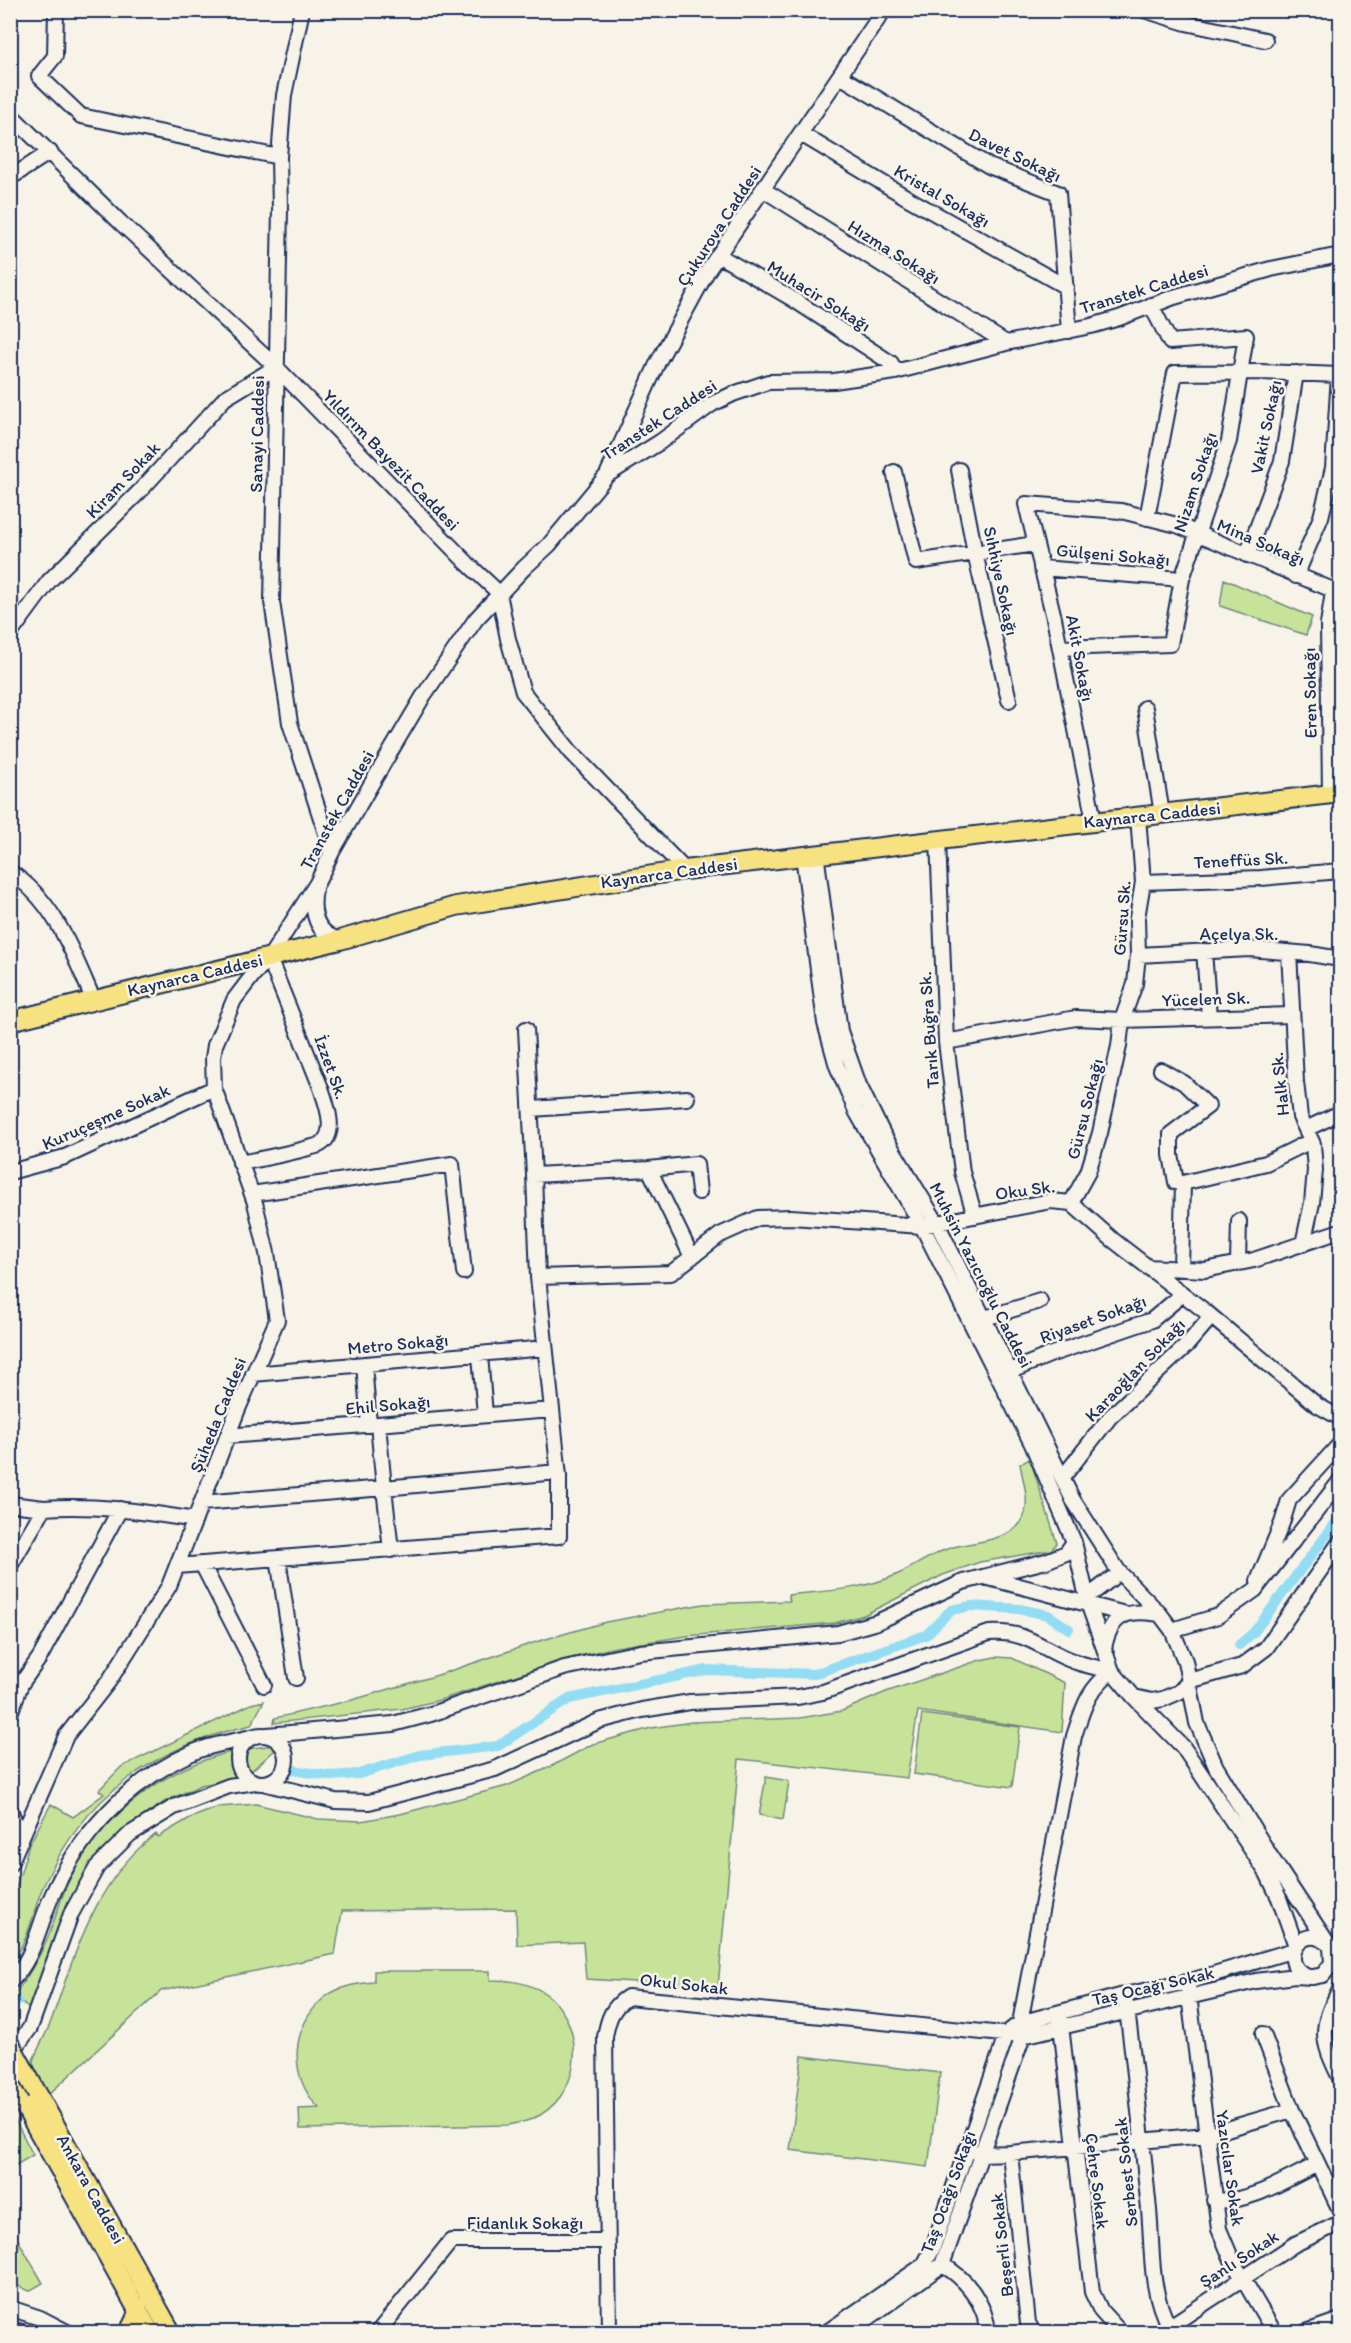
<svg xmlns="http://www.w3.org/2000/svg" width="1351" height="2343" font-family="Itim,sans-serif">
  <rect width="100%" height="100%" fill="#f7f3e8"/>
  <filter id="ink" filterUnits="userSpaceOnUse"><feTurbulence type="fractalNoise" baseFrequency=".0167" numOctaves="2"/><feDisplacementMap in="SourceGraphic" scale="12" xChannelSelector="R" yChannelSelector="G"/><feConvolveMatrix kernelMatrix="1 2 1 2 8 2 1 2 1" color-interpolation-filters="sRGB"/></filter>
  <g filter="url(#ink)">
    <path fill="#c7e39a" stroke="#71897c" stroke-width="1.5" d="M1224,579L1312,617L1306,635L1220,606Z
      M1030,1459L1057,1543L1051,1550L980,1562L943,1575L864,1615L835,1623L686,1636L616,1647L567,1659L440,1700L402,1709L274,1723L275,1718L352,1700L438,1675L539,1641L606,1622L703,1604L790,1601L788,1595C825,1591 862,1590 896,1575C914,1567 931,1554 950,1548C970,1542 1009,1541 1021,1522C1032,1505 1023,1482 1020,1464Z
      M995,1657L1012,1658L1065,1683L1062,1732L918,1711L907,1778L739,1759L718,1987L586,1979L583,1942L517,1945L516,1909L342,1911L335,1954L161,1991L48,2095C43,2086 33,2071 33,2061C34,2056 47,2032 50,2024C75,1955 95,1879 156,1834L158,1837L190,1818L219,1807L256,1804L318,1819L361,1821L400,1814L507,1786L548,1768L593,1744L651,1728L692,1722L800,1718L842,1711L886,1692L980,1660Z
      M264,1701L251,1725C155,1747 84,1795 43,1887C35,1904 33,1922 25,1939C21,1949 15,1958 11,1967V1905L29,1845L51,1804L73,1817L104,1794L99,1790L121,1767L251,1704Z
      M922,1714L1020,1727L1012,1787L914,1774Z
      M282,1744L244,1777L201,1785L166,1801L134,1822L100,1852L57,1934L31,2010L13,1996C27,1979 39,1958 48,1937C57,1915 62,1890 75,1869C103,1819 156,1776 210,1758C233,1750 258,1747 282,1744Z
      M766,1777L789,1781L783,1820L759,1815Z
      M374,1971H490V1980C512,1980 534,1983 551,1998C588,2032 580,2099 532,2119C525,2122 516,2123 509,2125L300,2129L299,2109L319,2108C288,2077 290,2026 325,1997C339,1986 357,1984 374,1982Z
      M802,2056L940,2073L928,2167L790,2150Z
      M10,2110L33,2155L11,2168H10Z
      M10,2226L43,2283L29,2291L11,2282Z"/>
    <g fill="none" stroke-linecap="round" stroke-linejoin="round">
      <path stroke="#92ddf3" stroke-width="10" d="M1239,1645L1254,1632L1340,1517
        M287,1769L330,1776L359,1774L420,1755L498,1746L569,1699L707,1670L814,1674L926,1635L951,1610L971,1606L1019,1609L1048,1615L1069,1629
        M10,2010L17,2001"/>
      <defs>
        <path id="minor" d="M56,10L55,56L39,76L81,116L279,157
          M302,10L284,95L279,157L280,210L272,602L290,723L332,852
          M1144,10L1186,23L1265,40
          M840,76L989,166L1058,193L1069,331
          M10,114L121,223L276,367L467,563L499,593L508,639L523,692L571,752L685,870
          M801,134L911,200L1066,287
          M10,178L50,152
          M764,190L1006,343
          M718,255L791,298L891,363L895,372
          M959,470L975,553L1009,700
          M894,472L916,562L1035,544
          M607,475L658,362L708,270L884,10
          M1147,518L1175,373L1260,372L1340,375
          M1247,555L1282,461L1296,373
          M1041,568L1182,579
          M1296,576L1321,517L1333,468L1339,375
          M10,634L49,581L140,491L225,398L276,367
          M1060,648L1170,644L1182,579L1229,441L1246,336L1170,342L1151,305
          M1145,708L1162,814
          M1330,794L1328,624L1333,592
          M1094,821L1054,618L1026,504L1121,511L1177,525L1340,593
          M938,839L946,1042L962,1172L975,1216
          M816,853L840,1031L859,1085L883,1134L937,1223L1073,1500L1119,1572L1160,1614L1172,1630L1185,1661L1197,1723L1216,1767L1269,1854L1327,1942
          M803,855L825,1023L837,1066L856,1111L922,1226L1032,1444L1074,1542L1089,1606L1112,1671L1134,1697L1183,1747L1267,1873L1279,1898L1296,1946
          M10,872C55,901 73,953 93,999
          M1143,882L1261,878L1340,871
          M315,889C311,911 315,934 340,940
          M1204,951L1209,1017
          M1289,952L1296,1082L1300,1117L1313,1144L1315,1170L1312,1203L1303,1244
          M1138,955L1249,949L1310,954L1340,959
          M526,1029L534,1175
          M946,1042L1076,1018L1122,1020L1292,1015
          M1161,1070L1184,1083L1208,1106L1171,1134V1155L1176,1182L1183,1183
          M532,1109L687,1098
          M1306,1129L1340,1113
          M240,1163C261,1159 281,1155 301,1150C307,1148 314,1147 319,1145C339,1135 326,1103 321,1088L269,958
          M649,1169L696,1164L699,1192
          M10,1172L65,1157L214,1088
          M252,1194L452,1164L464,1272
          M1071,1203L1088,1172L1100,1133L1119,1046L1122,1020L1135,984L1138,955L1137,918L1143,882L1138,816
          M1238,1263L1239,1221
          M1147,1267L1205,1270L1254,1260L1340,1231
          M1181,1269L1183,1183L1266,1163L1311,1141
          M538,1277L534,1175L649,1169L692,1257
          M985,1318L1040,1301
          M480,1355L485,1415
          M364,1364L369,1425
          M1011,1371L1052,1354L1152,1320L1183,1294
          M253,1374L545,1348
          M378,1424L384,1488L558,1472
          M227,1436L552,1410
          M1063,1477L1110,1417L1186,1346L1211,1317
          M201,1503L384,1488L391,1550
          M10,1504L44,1508L10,1566
          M44,1508C95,1504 144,1512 195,1520
          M278,1558L296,1678
          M202,1564L264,1685
          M177,1566L559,1536V1476L538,1277L671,1273L720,1235L758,1218L791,1217L922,1226L1051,1201L1071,1203L1113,1240L1206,1312L1317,1405L1340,1418
          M985,1577L1125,1614
          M1258,1581L1282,1523L1289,1500L1340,1444
          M1094,1592L1111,1579
          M1172,1630L1218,1616L1255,1590L1340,1481
          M1104,1648C1111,1613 1128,1609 1160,1614
          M1134,1697L1152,1701L1163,1699L1179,1692L1189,1681L1242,1666L1266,1648L1340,1542
          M10,1714L21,1684L40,1657L120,1509
          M238 1759a24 24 0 1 1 48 0a24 24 0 1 1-48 0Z
          M267,1735L393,1724L431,1714L564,1668L640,1652L838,1633L877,1622L963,1582L1046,1561L1066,1553L1074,1542
          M263,1783L335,1801L369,1802L495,1769L599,1721L642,1710L690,1702L798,1697L823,1692L989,1633C1029,1630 1042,1651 1076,1662C1087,1666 1100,1668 1112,1671
          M10,1809L21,1840
          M10,1864L66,1736L109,1681L169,1586L238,1409L277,1320L267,1253L255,1203L214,1088L213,1058L215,1045L234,1000L253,975L269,958L317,883L332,852L373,781L424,695L476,619L524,568L549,545L607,475L660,442L712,404L733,394L768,382L834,381L895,372L1006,343L1091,326L1119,318L1174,297L1271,269L1340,255
          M1308,1977C1276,1964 1301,1921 1328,1943
          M10,1982C33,1960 38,1929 50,1900C78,1835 128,1781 194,1752C212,1744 233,1742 251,1737
          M1188,1988L1219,2229L1232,2260L1274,2332
          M1340,1989C1319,2029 1321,2039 1340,2078
          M1126,2004C1136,2072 1142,2142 1149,2210C1153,2252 1149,2289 1169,2327
          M1060,2017L1092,2292L1101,2311L1120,2332
          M1263,2034L1292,2110L1340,2210
          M10,2055L30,2028L71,1914L97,1867L130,1834L174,1807L229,1786L255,1782
          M975,2152L981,2154L1010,2153L1206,2135L1292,2110
          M1010,2153L1028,2323L1033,2332
          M1214,2200C1248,2205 1288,2178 1318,2164
          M942,2265C966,2277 986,2305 988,2332
          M10,2308L40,2318L67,2332
          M10,2329L22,2332
          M378,2332L451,2241H607
          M609,2332L605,2037C608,2019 612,2007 628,1997L1023,2036L1256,1981L1295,1976L1313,1977L1323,1975L1332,1963L1331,1947
          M827,2332L924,2265L932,2250L1007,2033L1020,2023L1124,1995L1187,1982L1294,1950
          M849,2332L942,2265L1023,2036L1020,2023L1074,1736C1084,1706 1087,1691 1112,1671
          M1161,2332L1295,2244L1340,2223
          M1306,2332L1340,2320"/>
        <path id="major" d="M10,1021L340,940L456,906L685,870L1340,793
          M10,2080L150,2332
          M37,2093L171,2332
          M129,2332L137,2316V2306"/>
      </defs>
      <use href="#minor" stroke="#1b2f5e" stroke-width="18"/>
      <use href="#major" stroke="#1b2f5e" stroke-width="22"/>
      <use href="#minor" stroke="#f7f3e8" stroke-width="14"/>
      <use href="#major" stroke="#f6e281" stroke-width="18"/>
      <defs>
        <path id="major-bridge" d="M10,2044L37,2093"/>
      </defs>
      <use href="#major-bridge" stroke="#1b2f5e" stroke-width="22" stroke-linecap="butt"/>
      <use href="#major-bridge" stroke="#f6e281" stroke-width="18"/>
    </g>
  </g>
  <g text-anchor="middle" stroke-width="5" stroke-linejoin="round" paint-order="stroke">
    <g font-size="18" fill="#1b2f5e" stroke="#f7f3e8">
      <text transform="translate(1015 155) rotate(26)" y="6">Davet Sokağı</text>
      <text transform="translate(942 196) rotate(30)" y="6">Kristal Sokağı</text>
      <text transform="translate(719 226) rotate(-57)" y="6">Çukurova Caddesi</text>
      <text transform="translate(894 252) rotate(32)" y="6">Hızma Sokağı</text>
      <text transform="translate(1144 289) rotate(-17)" y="6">Transtek Caddesi</text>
      <text transform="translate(819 296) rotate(32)" y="6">Muhacir Sokağı</text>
      <text transform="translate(659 420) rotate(-33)" y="6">Transtek Caddesi</text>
      <text transform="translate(1266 427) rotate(-78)" y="6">Vakit Sokağı</text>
      <text transform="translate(257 434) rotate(-89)" y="6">Sanayi Caddesi</text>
      <text transform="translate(391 460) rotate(46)" y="6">Yıldırım Bayezit Caddesi</text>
      <text transform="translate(123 480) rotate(-46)" y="6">Kiram Sokak</text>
      <text transform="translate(1195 482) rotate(-72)" y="6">Nizam Sokağı</text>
      <text transform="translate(1261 542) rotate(23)" y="6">Mina Sokağı</text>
      <text transform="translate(1113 555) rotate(5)" y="6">Gülşeni Sokağı</text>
      <text transform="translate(1001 581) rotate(78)" y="6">Sıhhiye Sokağı</text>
      <text transform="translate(1080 658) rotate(79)" y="6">Akit Sokağı</text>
      <text transform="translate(1310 693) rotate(-91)" y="6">Eren Sokağı</text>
      <text transform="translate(337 810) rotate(-61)" y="6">Transtek Caddesi</text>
      <text transform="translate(1152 815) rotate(-6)" y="6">Kaynarca Caddesi</text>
      <text transform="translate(1241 860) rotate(-3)" y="6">Teneffüs Sk.</text>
      <text transform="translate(669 873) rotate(-8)" y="6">Kaynarca Caddesi</text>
      <text transform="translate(1122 918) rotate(-86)" y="6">Gürsu Sk.</text>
      <text x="1239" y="940">Açelya Sk.</text>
      <text transform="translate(195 975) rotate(-13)" y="6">Kaynarca Caddesi</text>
      <text transform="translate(1206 999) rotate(-2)" y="6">Yücelen Sk.</text>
      <text transform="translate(929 1030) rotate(-94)" y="6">Tarık Buğra Sk.</text>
      <text transform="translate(331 1067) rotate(70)" y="6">İzzet Sk.</text>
      <text transform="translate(1280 1084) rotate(-96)" y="6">Halk Sk.</text>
      <text transform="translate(1085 1109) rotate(-76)" y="6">Gürsu Sokağı</text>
      <text transform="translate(106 1117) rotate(-24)" y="6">Kuruçeşme Sokak</text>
      <text transform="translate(1025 1190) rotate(-8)" y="6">Oku Sk.</text>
      <text transform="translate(981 1275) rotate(63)" y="6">Muhsin Yazıcıoğlu Caddesi</text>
      <text transform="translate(1093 1319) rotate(-20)" y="6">Riyaset Sokağı</text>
      <text transform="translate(398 1344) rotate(-5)" y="6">Metro Sokağı</text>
      <text transform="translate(1135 1370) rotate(-46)" y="6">Karaoğlan Sokağı</text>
      <text transform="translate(388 1405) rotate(-5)" y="6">Ehil Sokağı</text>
      <text transform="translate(218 1415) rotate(-68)" y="6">Şüheda Caddesi</text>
      <text transform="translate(684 1984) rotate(6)" y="6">Okul Sokak</text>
      <text transform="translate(1153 1986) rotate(-13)" y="6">Taş Ocağı Sokak</text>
      <text transform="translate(1230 2168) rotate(82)" y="6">Yazıcılar Sokak</text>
      <text transform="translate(1126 2172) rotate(-96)" y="6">Serbest Sokak</text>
      <text transform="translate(1097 2181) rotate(83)" y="6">Çehre Sokak</text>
      <text transform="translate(91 2189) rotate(61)" y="6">Ankara Caddesi</text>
      <text transform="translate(948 2192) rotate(-70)" y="6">Taş Ocağı Sokağı</text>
      <text x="525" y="2229">Fidanlık Sokağı</text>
      <text transform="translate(1002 2245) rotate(-96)" y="6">Beşerli Sokak</text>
      <text transform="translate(1239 2259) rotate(-33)" y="6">Şanlı Sokak</text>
    </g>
  </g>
  <rect width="1351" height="2343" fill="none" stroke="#f7f3e8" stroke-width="36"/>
  <rect x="18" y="18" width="1315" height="2307" fill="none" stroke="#1b2f5e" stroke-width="2" filter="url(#ink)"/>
</svg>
